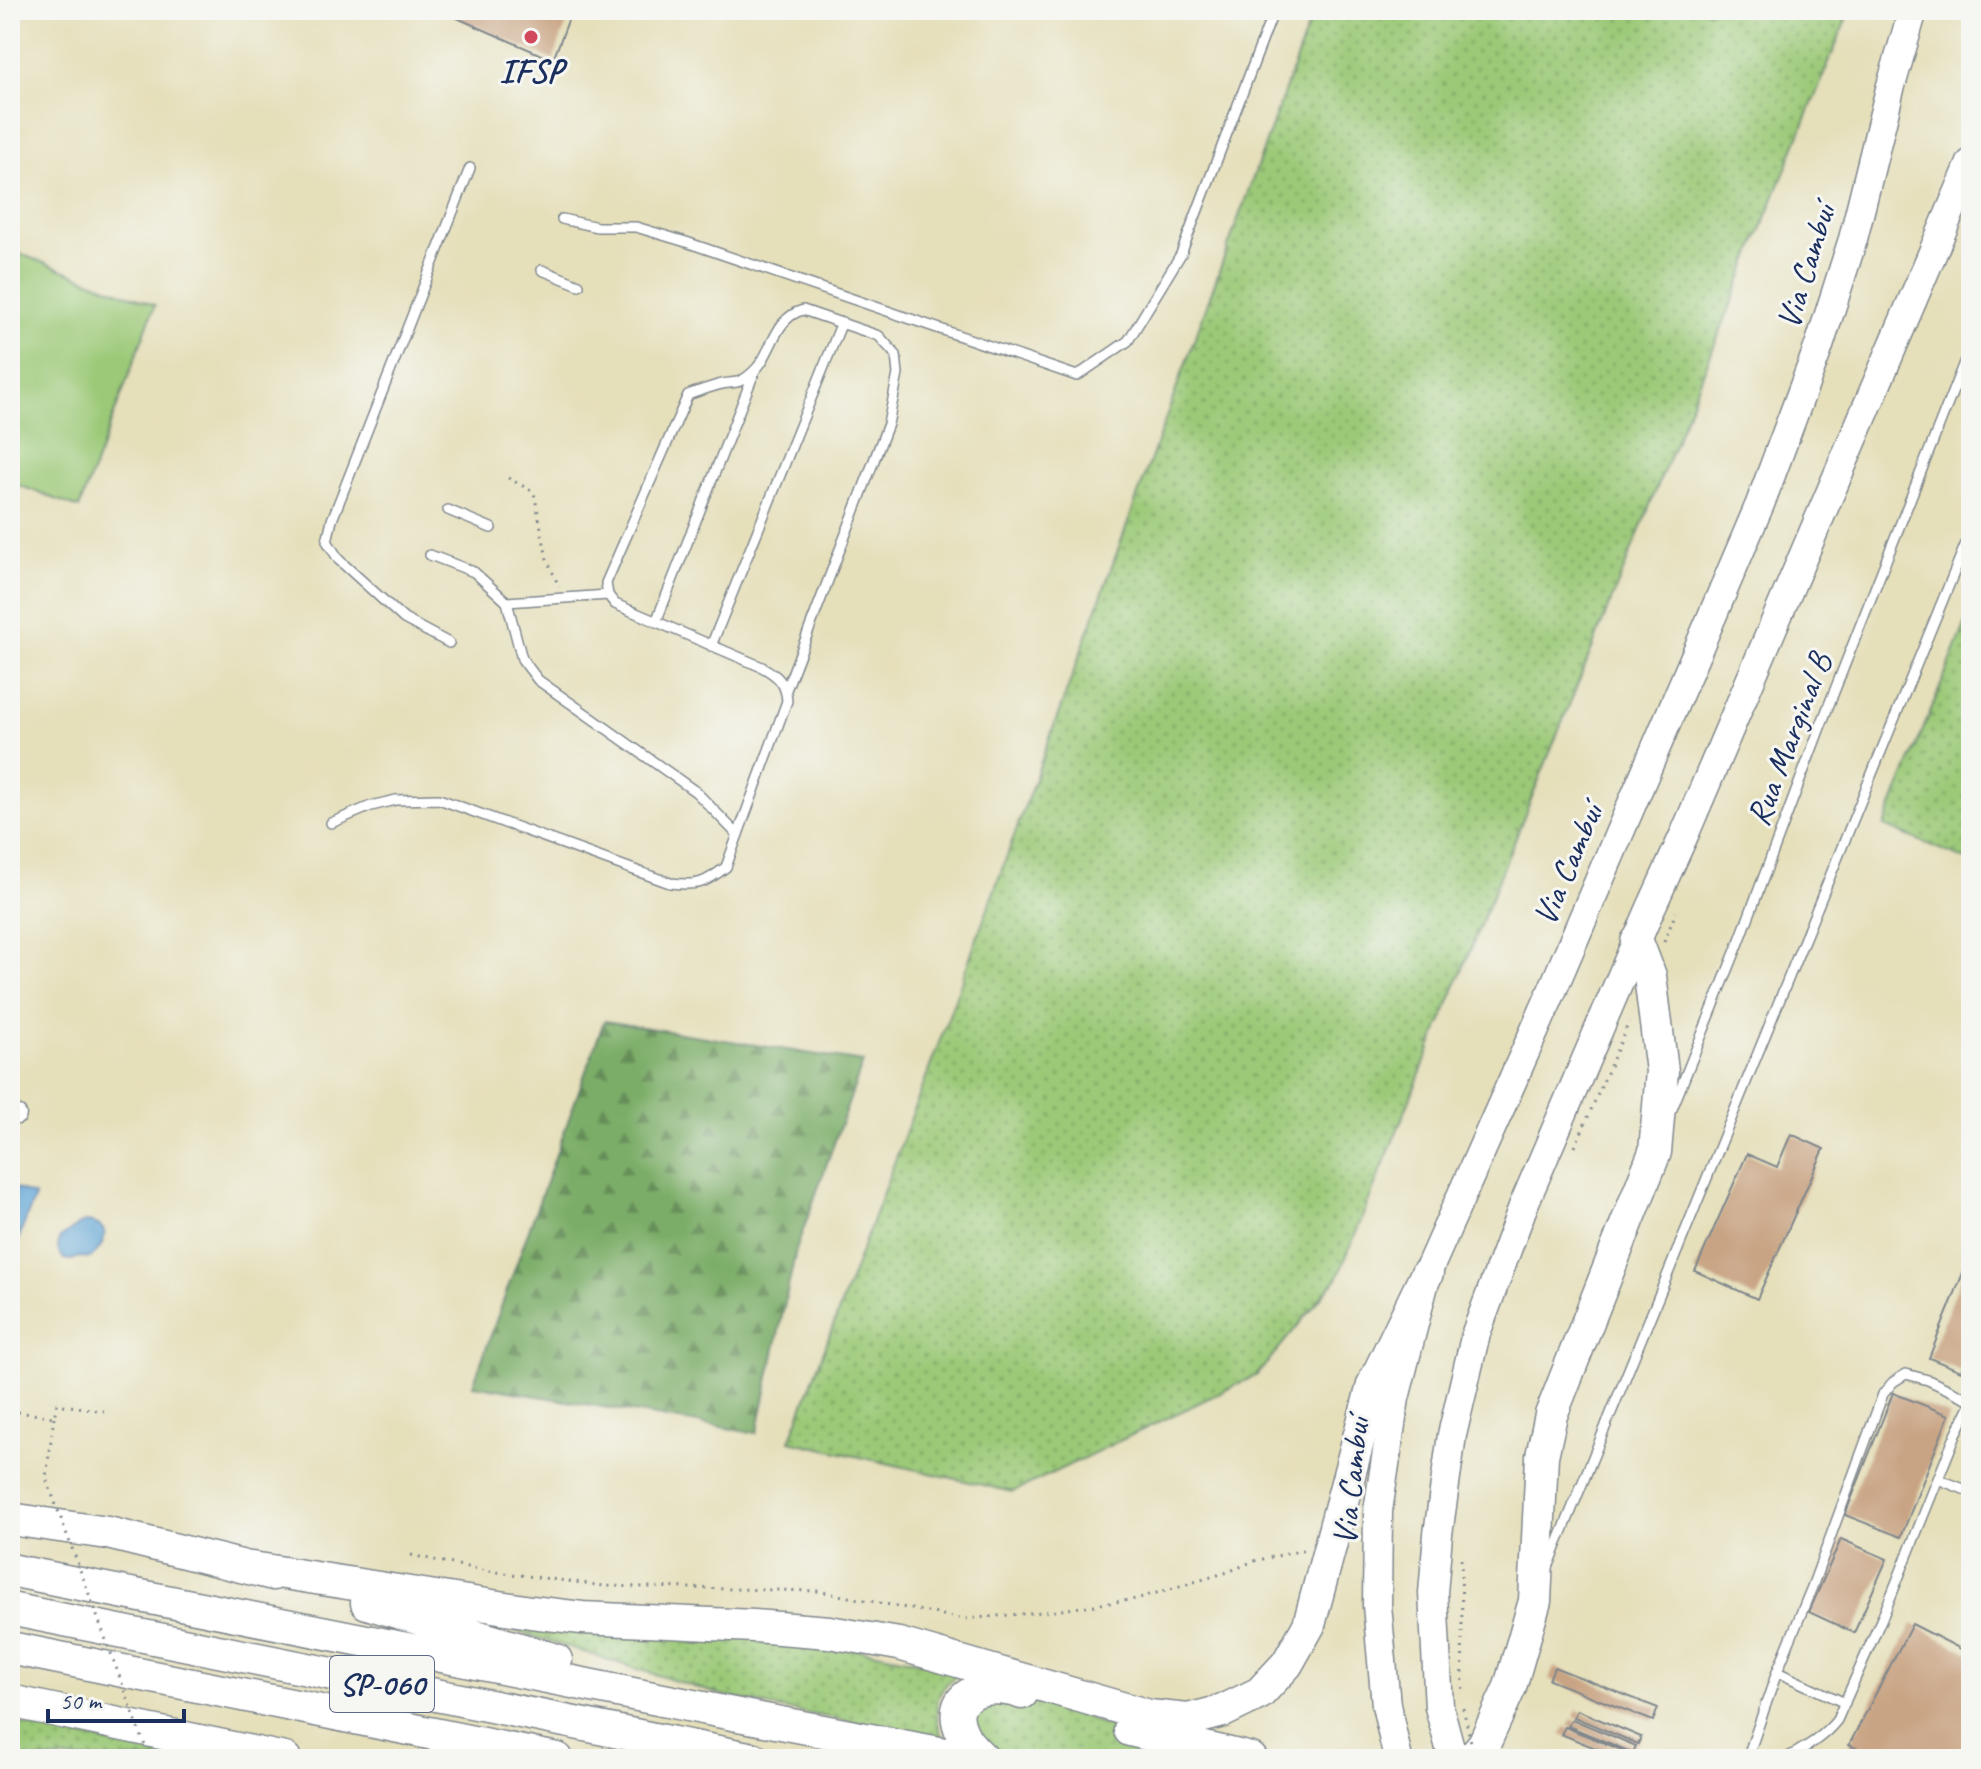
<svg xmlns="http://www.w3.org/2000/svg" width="1981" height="1769" font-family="Caveat,sans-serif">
  <defs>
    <pattern id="grass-dots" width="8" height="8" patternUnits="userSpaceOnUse" patternTransform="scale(2)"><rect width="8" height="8" fill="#9bc977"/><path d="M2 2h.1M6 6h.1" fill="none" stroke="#7ea465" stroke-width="1.8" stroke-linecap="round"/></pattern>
    <pattern id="forest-firs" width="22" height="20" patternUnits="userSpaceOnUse" patternTransform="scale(2)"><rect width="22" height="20" fill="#7cad68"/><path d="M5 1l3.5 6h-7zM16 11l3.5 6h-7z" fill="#658d59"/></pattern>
  </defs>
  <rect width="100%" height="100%" fill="#f6f6f2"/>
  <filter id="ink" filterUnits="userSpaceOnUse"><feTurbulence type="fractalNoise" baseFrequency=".0125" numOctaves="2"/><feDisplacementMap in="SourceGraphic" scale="16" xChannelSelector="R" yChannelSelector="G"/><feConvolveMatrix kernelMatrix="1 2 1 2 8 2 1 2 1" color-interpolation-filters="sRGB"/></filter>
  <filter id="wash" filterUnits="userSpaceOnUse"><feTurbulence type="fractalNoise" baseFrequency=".006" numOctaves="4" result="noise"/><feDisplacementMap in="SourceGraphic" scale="32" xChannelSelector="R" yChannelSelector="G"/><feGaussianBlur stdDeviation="1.8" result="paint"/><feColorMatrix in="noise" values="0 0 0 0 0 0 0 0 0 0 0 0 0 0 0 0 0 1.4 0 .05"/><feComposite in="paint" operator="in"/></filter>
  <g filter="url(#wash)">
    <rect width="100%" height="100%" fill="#e5dfba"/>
    <path fill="url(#grass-dots)" stroke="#5b7c6a" stroke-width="2" d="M1314,10H1850L1338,1277L1257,1375L1013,1492L790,1441L936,1051Z
      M1971,611V862L1884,826Z
      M462,1614L764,1630L965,1671C934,1686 932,1707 942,1738L782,1709L714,1693Z
      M1012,1689L1060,1706L1124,1734L1225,1759H983L959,1705Z
      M10,1722L187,1759H10Z"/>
    <path fill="url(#forest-firs)" stroke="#4c6e63" stroke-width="2" d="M604,1021L863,1062L796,1250L757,1433L473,1385Z"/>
    <path fill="#9bc977" stroke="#5b7c6a" stroke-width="2" d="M10,250L155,305L79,508L10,482Z"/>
    <path fill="#61a5d6" stroke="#3e6a9a" stroke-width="2" d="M10,1186L35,1196L11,1258L10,1257Z
      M85,1222C114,1224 106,1245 90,1258L79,1257L72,1260L64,1259L58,1250L59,1239L80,1224Z"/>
    <g id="blocks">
      <path fill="#c9a484" d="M450,10H572L553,60L448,14Z
        M1791,1134L1824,1149L1757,1299L1695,1271L1747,1154L1777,1167Z
        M1971,1253V1346L1961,1371L1929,1358Z
        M1893,1393L1949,1415L1901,1537L1845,1515Z
        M1841,1539L1887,1559L1854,1633L1809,1612Z
        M1912,1624L1971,1654V1759H1881L1849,1745Z
        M1554,1667L1658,1708L1653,1721L1549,1680Z
        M1577,1710L1641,1737L1638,1744L1574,1717Z
        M1572,1719L1636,1746L1633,1753L1568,1726Z
        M1565,1727L1629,1753L1627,1759H1622L1561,1734Z"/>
    </g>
  </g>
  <g filter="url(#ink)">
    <use href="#blocks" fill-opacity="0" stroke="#80878c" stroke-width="2"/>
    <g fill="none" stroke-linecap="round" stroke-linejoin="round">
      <defs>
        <path id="lane" d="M562,219L597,227H636L686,242L1077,376L1128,341L1181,254L1274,10
          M542,270L579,285
          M448,510L491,528
          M430,555L474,572L507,602L608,595
          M507,602L522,659L538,680L696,792L738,835
          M656,622L754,373
          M449,643L404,619L339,560L327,541L332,520L470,168
          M711,646L842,322
          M331,823L371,806L396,800L439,799L670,883C698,886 704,884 726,867L787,701C786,683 777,675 762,667L615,604L608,595L606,583L688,395C698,391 708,388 718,385C735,380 736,387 752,373C773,355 773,318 803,310L879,336L896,355L898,374L888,424L786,690
          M1672,1109L1738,945L1821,725L1971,345
          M1938,1479L1971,1492
          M1549,1565L1971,531
          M1777,1672L1845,1703
          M1747,1759L1777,1672L1812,1587L1883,1394L1893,1382L1906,1374L1928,1380L1971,1400
          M1785,1759C1804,1748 1823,1738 1837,1720L1885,1611L1956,1434L1971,1404"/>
        <path id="street" d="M10,1112L17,1115"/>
        <path id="primary" d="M1398,1759L1386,1705L1377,1605L1378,1511L1395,1398L1427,1273L1546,1005L1760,504L1819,346L1853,239L1890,89L1913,10
          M1453,1759L1439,1707L1433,1593L1438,1534L1452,1435L1476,1333L1524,1204L1650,910L1685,833L1971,163"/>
        <path id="highway" d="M10,1519L108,1533L273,1574
          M252,1568L531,1612L582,1618L754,1626L829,1632L899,1644L1149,1716L1188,1720L1223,1711L1260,1693L1287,1664L1309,1625L1373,1385L1427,1273
          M10,1570L733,1714L971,1759
          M367,1603L556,1660
          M10,1609L753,1759
          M10,1648L557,1759
          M10,1701L285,1759
          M1130,1730L1251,1759
          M983,1759C976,1752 967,1744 963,1735C941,1691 990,1681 1022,1693
          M1471,1759L1484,1744L1510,1687L1535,1601L1542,1456L1551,1415L1655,1152L1662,1071L1650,976L1637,942"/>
      </defs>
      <use href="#lane" stroke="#80878c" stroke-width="12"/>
      <use href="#street" stroke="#80878c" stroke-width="21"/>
      <use href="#primary" stroke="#80878c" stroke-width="31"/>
      <use href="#highway" stroke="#80878c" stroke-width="35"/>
      <path stroke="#80878c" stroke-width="3" stroke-dasharray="2 6" stroke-linecap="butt" d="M508,478L534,492L547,559L559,587
        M1664,942L1676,912
        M1575,1147L1629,1022
        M10,1411L54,1417L57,1404L104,1411
        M411,1555L481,1570L605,1586L817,1591L964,1619L1054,1611L1136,1599L1228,1572L1254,1561L1303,1550
        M1461,1559L1463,1692"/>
      <use href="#lane" stroke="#fff" stroke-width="9"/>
      <use href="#street" stroke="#fff" stroke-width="18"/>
      <use href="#primary" stroke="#fff" stroke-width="28"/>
      <use href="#highway" stroke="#fff" stroke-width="32"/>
      <path stroke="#80878c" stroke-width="3" stroke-dasharray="2 6" stroke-linecap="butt" d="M54,1417L46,1478L150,1759
        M1463,1708L1475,1759"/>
    </g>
  </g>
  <circle fill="#d1495b" stroke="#f6f6f2" stroke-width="3" cx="531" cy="37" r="8"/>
  <g text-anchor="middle" stroke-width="6" stroke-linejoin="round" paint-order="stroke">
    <rect fill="#f6f6f2" stroke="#5d6b8a" stroke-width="2" x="330" y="1656" width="104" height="56" rx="6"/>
    <g font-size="32" font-weight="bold" fill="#1b2f5e">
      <text x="382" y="1695">SP-060</text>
    </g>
    <g font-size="34" font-weight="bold" fill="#1b2f5e" stroke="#f6f6f2">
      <text x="531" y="82">IFSP</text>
    </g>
    <g font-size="34" fill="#1b2f5e" stroke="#f6f6f2">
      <text transform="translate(1805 266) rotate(-73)" y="12">Via Cambuí</text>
      <text transform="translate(1788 739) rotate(-69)" y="12">Rua Marginal B</text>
      <text transform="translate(1567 864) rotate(-67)" y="12">Via Cambuí</text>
      <text transform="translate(1350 1481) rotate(-84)" y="12">Via Cambuí</text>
    </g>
  </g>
  <rect width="1981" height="1769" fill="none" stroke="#f6f6f2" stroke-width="40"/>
  <path d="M48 1709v12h136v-12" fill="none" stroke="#1b2f5e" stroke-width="4"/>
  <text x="60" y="1709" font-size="24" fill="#1b2f5e" stroke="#f6f6f2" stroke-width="6" paint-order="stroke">50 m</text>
</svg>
